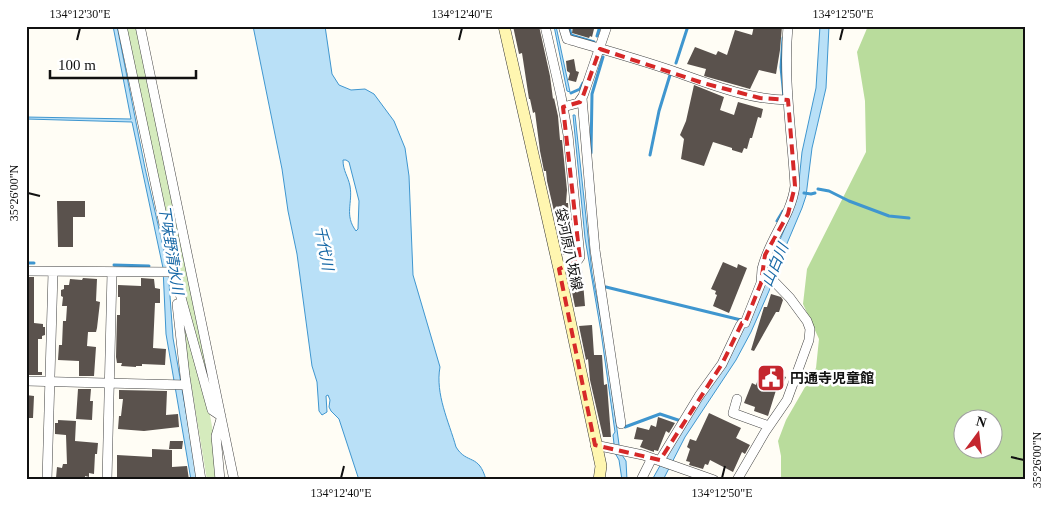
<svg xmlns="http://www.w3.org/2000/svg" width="1051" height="506" font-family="'Times New Roman','Noto Sans JP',serif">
  <rect width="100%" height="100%" fill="#fffdf5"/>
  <path fill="#d5ebbd" d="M126,26H138L216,407L185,306Z
    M181,316L210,415L213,432L216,480H207L183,336Z"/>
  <path fill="#b9dc9c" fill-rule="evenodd" d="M868,26H1025V480H781V456L778,441L786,420L816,368L819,339L803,304L807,269L866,152L865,101L857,52ZM964,418H994V448H964Z"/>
  <path fill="#b9e0f7" stroke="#3f96cf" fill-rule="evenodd" d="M113,26H117L145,168L168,268L173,338L198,480H191L166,334L163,268L132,122L26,119V117L131,119Z
    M253,26H325L332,74L339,85L351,90L365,89L374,94L394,121L405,148L409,176L413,275L440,367C435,394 449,422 456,447C467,465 479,453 486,480H359L339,419L331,411L329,407L330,400L328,395L326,396L327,412L322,415L319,411L317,382L312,366L297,254L288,211L282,169ZM346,160L349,162L359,201L358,229L356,231C344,215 353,203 350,186C348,176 343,171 343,160Z
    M554,26H556L570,92L567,91Z
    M820,26H829L826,88L812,148L806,196L802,208L780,260L769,291L751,332L736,360L685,437L663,480H652L681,428L720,371L764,277L791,214L799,181L802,152L816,88Z
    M573,115H575L592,273L606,347L620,452L626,461L627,480H622L619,460L615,453L613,435L615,432L601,332L585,238Z"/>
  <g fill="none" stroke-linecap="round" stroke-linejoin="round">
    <path stroke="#3f96cf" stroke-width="3" d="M569,26L571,35L594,42
      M597,36L600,26
      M783,38L781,67L784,97
      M676,63L688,26
      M571,93L580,89L583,83
      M591,153L592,94L603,57
      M650,155L659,111L670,75
      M818,189L829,191L849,201L889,216L909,218
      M804,193L811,194L815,193
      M777,221L783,211
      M26,263H34
      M114,265L149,266
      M606,287L741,320
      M625,427L660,414L681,421"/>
  </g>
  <path fill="#5a524d" d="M513,26H539L550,76L553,99L554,98L558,116L560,140H562L567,190L566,203H568L570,236L571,235L573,253L563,255L560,238V220H556L547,181L546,171H544L540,151L535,112L533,113L530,99H529L522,53L519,54Z
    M573,26H584L594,29L592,37L590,36L589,38L572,33Z
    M754,26H782L780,50L776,74L759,70L750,89L704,76L706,69L687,64L695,47L716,55L718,51L727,55L735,30L752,35Z
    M574,59L576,71L579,72L576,82L568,80L570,73L567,71L566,61Z
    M694,85L724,97L720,110L734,115L738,102L763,109L761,118L758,117L752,138H750L747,149L744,148L742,153L732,150V148L713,142L704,166L681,159L684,139L680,135L686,121Z
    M57,201H85V217H73V247H58Z
    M723,262L737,268L738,264L747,268L729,313L713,306L717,295L715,294L716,291L711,289Z
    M582,270L585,306L575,307L568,272Z
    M26,277H34V323L43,324V327H45V335L42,336V339H38V372H42V375H26Z
    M83,278L97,279L96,301L100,302L97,328L96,332H88L87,346L96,347L94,376H79V361L58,360L59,345H62L63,321H66L67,306H62L63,297L61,296V290L64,289V285H69L70,279L82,280Z
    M141,278L154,279L155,288L160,289V303H155L153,348L166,349L165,365L142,364V366H136V367L121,366L122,363H117L116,357L117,315H120V297H118V285L141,286Z
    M771,294L781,297L783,300L779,312H776L754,351L751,350L764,307H767Z
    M592,325L594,355H602L604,385L607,384L611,437H603L590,380L588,359L586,360L579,326Z
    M762,368L786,377L781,389L777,387L768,416L754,411L755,407L744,403L752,383L756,385Z
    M78,389H91L90,401H93L92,420L76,419Z
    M119,390L167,391L166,415L178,414L179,427L144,431L118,429L119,416H121L123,399H119Z
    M26,395L34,396L33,418H26Z
    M709,413L741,428L736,438L750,445L745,454L742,452L733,472L710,460L708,465L705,464L703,469L689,465L690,462L686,461L690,449L687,447L690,439L696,441Z
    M658,417L675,423L669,433L666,431L658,451L654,450V452L640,447L643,440L634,439L637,427L649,430L651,425L656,427Z
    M58,420L76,421L75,441L98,443L97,454H95L94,474L89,473V477L85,476V479L59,480V478H56L57,467L62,468L63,464H67L66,435L55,434V423H58Z
    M170,441H183L182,449H169Z
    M152,449L172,450V467L187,466L189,480H117V455L152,457Z"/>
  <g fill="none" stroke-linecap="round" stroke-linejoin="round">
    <defs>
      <path id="street" d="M122,26L174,272L212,410L221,416
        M140,26L234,480
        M545,26L561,96L568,135L580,257L578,260L559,269
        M563,26L567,39C602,49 638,59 673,71C710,84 749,100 788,100
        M582,98L595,250L621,424
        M563,107L578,103L583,96L607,26
        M26,271L174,272
        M177,304L185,376L201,480
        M26,381L186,385
        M737,399L733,413L769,426
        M595,445L643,455L714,480
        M660,460L699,396L722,364L740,326L742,323H745L761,283L762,269
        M47,480L53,272
        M107,480L112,272
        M220,480L216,436L221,419
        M641,480L652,458
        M737,480L765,432L787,400L809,340L810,329L807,321L790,298L762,269C769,239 791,217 795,186C792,133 783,80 788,26"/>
      <path id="secondary" d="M504,26L559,269L601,466L599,480"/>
    </defs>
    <use href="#street" stroke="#444" stroke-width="10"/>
    <use href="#secondary" stroke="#333" stroke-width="12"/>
    <use href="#street" stroke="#fff" stroke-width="9"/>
    <use href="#secondary" stroke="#fff6b0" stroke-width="11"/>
  </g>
  <path fill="none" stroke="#d62828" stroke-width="4" stroke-dasharray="10 6" stroke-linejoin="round" d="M600,49L703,83L760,98L788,100L795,186L788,214L765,255L761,283L745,323H742L722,364L660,460L595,445L559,269L580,260L563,107L580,102L583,96Z"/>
  <path fill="none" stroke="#111" stroke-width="2" d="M77,40L80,28M459,40L462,28M840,40L843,28M28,193L40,196M1011,457L1024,460M341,478L344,466M722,478L725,466"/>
  <defs>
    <symbol id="civic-square" viewBox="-11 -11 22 22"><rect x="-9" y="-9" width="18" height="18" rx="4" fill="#c4262e" stroke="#fff"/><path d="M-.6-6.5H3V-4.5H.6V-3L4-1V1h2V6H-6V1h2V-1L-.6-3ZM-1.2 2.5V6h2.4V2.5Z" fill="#fff"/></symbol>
  </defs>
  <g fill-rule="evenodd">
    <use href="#civic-square" x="755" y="362" width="32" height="32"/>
  </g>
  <g text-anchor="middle" stroke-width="5" stroke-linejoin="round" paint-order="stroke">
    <g font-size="14" fill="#111" stroke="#fff">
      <text transform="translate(569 249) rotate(78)" y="5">袋河原八坂線</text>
    </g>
    <g font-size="14" font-weight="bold" fill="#111" stroke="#fff" text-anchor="start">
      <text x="790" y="383">円通寺児童館</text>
    </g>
    <g font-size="15" font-style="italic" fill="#1768a6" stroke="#fff">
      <text transform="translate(324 248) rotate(80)" y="5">千代川</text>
      <text transform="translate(171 250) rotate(81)" y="5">下味野清水川</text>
      <text transform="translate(775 265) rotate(-67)" y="5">山白川</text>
    </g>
  </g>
  <rect width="1051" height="506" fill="none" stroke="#ffffff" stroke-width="55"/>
  <g transform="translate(978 434) rotate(15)"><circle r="24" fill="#ffffff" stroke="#a0a0a0"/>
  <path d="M0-4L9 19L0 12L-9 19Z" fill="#c4262e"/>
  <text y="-8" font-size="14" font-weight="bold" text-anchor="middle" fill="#111111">N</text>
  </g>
  <path d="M50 70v8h146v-8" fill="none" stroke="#111111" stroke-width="2.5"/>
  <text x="58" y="70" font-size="15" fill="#111111" stroke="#ffffff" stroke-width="4" paint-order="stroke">100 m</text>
  <rect x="28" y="28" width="996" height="450" fill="none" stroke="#111" stroke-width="2"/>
  <g font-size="12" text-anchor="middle" fill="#111">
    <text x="80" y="18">134°12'30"E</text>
    <text x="462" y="18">134°12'40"E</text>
    <text x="843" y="18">134°12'50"E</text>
    <text transform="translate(14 193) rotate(-90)" y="4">35°26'00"N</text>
    <text transform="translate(1037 460) rotate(-90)" y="4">35°26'00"N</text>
    <text x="341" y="497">134°12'40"E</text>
    <text x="722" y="497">134°12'50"E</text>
  </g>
</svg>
